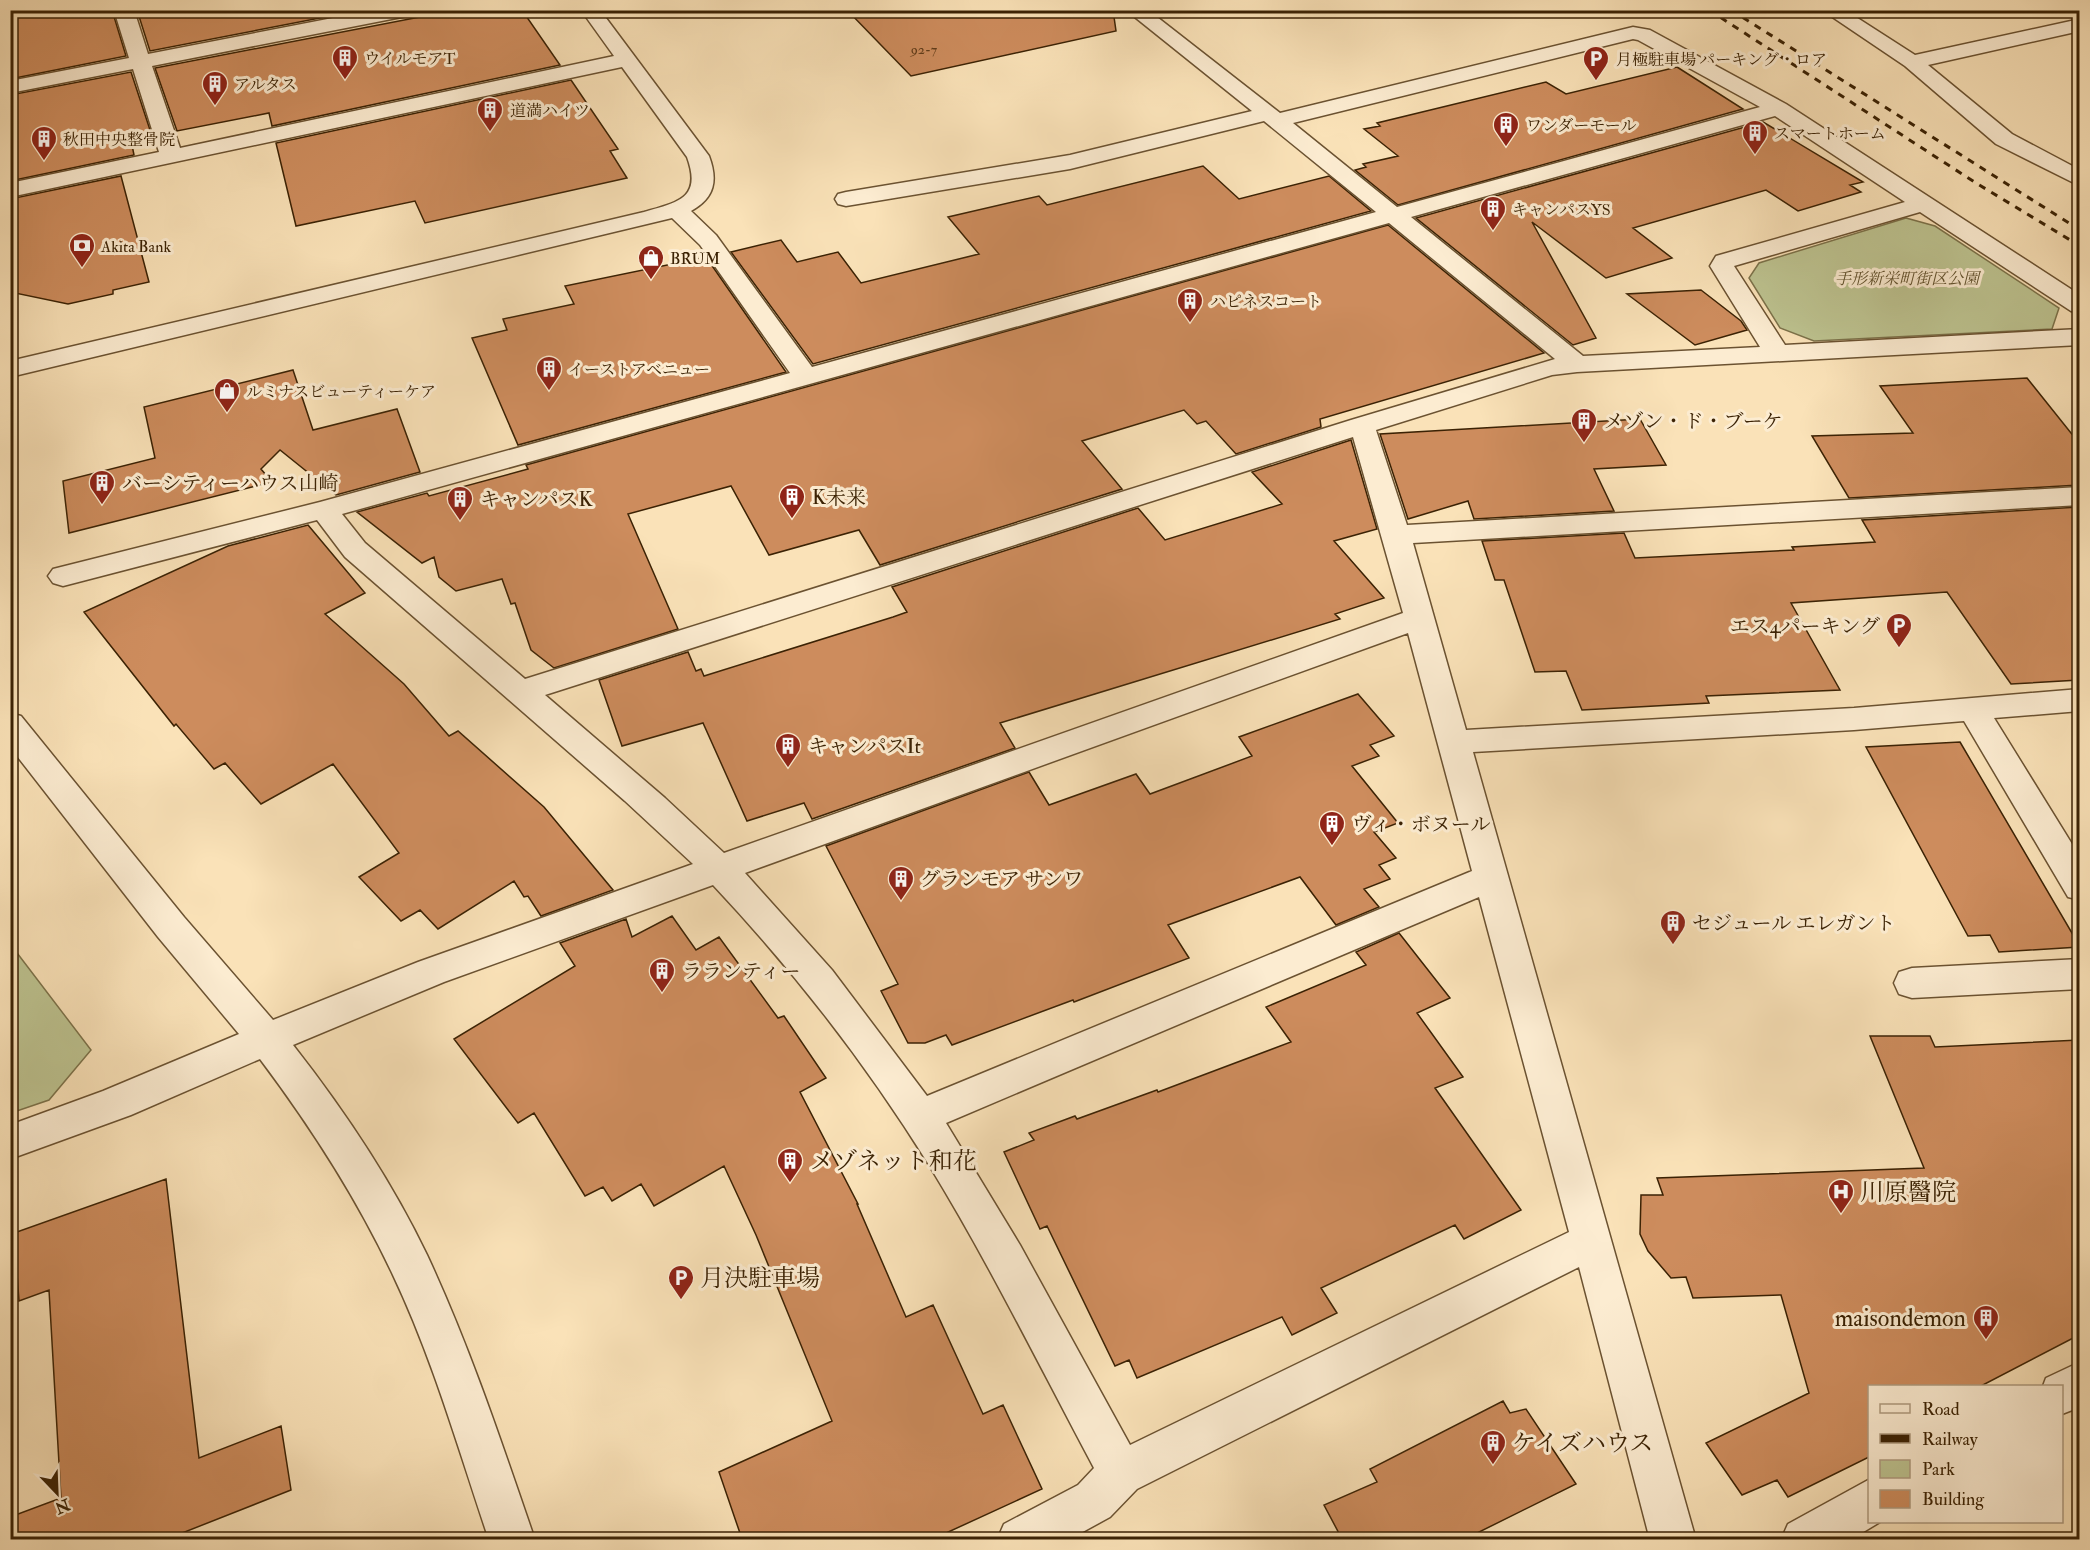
<svg xmlns="http://www.w3.org/2000/svg" width="2090" height="1550" font-family="'IM FELL Double Pica','Noto Serif JP',serif">
  <rect width="100%" height="100%" fill="#fae2b8"/>
  <filter id="stains"><feTurbulence type="fractalNoise" baseFrequency=".00333" numOctaves="4"/><feColorMatrix values="0 0 0 0 .2 0 0 0 0 .09 0 0 0 0 .02 0 0 0 .5 -.17"/></filter>
  <radialGradient id="worn" r=".72"><stop offset=".6" stop-color="#630" stop-opacity="0"/><stop offset="1" stop-color="#630" stop-opacity=".3"/></radialGradient>
  <path fill="#bdc390" stroke="#7c724a" stroke-width="1.5" d="M1906,218L1935,226L2059,308L2052,329L1814,341L1780,328L1749,278L1759,263Z
    M11,945L91,1050L49,1100L11,1113Z"/>
  <path fill="#cd8c5d" stroke="#3b2204" stroke-width="1.5" d="M10,10H112L126,56L10,79Z
    M137,10H350L351,12L150,51Z
    M456,10H522L560,65L272,126L269,113L177,131L155,68Z
    M847,10H1113L1116,31L911,76Z
    M1677,67L1743,109L1398,205L1355,170L1366,167L1363,164L1398,156L1364,129L1380,126L1377,123L1546,82L1566,94Z
    M131,72L152,136L131,140L134,155L10,181V95Z
    M571,80L618,149L610,151L627,178L425,223L415,201L296,226L276,143Z
    M1763,122L1863,182L1850,185L1861,192L1798,211L1766,190L1633,228L1672,258L1606,278L1532,222L1596,338L1573,345L1416,218Z
    M1203,166L1239,199L1329,176L1371,211L813,364L731,252L781,240L797,262L838,252L861,283L979,254L948,217L1039,196L1047,205Z
    M121,176L149,282L113,290V294L68,304L10,292V199Z
    M1388,225L1544,353L1320,419L1321,427L1236,454L1206,421L1197,424L1184,410L1082,441L1122,489L880,565L859,530L769,555L731,486L628,514L678,629L554,668L531,650L515,603L511,604L502,579L456,591L439,577L434,557L422,563L357,512L427,493L429,496L528,469L526,465Z
    M706,257L786,372L518,445L472,338L507,330L503,319L574,304L565,286Z
    M1701,290L1741,321L1747,330L1695,345L1627,294Z
    M293,370L313,430L397,409L420,472L336,495L280,450L261,469L272,482L69,533L63,481L155,458L144,407Z
    M2027,378L2079,443V485L1849,498L1812,436L1913,433L1880,386Z
    M1640,419L1666,465L1594,469L1614,511L1474,519L1468,501L1408,519L1380,434Z
    M1351,440L1377,529L1334,541L1384,598L1335,614L1340,619L1000,723L1015,748L812,819L804,803L747,821L703,723L622,746L599,680L688,652L696,671L701,669L704,676L893,617L907,612L892,587L1138,508L1165,540L1282,504L1252,472Z
    M2079,507V680L2011,684L1947,592L1791,603L1840,690L1706,696L1709,703L1582,710L1566,671L1535,672L1504,580H1495L1482,541L1624,533L1635,558L1794,550L1792,547L1875,542L1862,520Z
    M308,525L365,593L325,614L404,684L449,736L458,731L544,807L613,890L541,916L528,896L524,897L514,881L438,929L420,910L401,921L359,877L399,853L333,764L261,804L225,763L214,769L176,724L174,726L84,612L228,546Z
    M1358,694L1394,736L1370,745L1379,756L1352,766L1398,823L1374,832L1396,858L1379,865L1390,879L1364,889L1379,907L1336,925L1300,877L1168,925L1189,958L1074,1002L1073,1000L952,1045L946,1035L925,1043H908L881,991L898,984L826,846L1029,772L1049,805L1136,774L1150,794L1252,756L1239,737Z
    M1960,742L2079,945V947L1999,952L1990,935L1968,936L1866,747Z
    M672,916L696,950L719,937L778,1018L784,1016L826,1078L800,1092L858,1204H857L906,1317L933,1305L983,1414L1003,1405L1042,1489L933,1539H742L719,1472L832,1421L756,1235L724,1166L654,1206L641,1184L612,1201L603,1187L585,1196L534,1113L518,1123L454,1039L575,966L560,943L626,919L632,937Z
    M1399,933L1450,998L1417,1013L1463,1077L1435,1088L1521,1210L1464,1239L1455,1225L1321,1288L1337,1313L1292,1335L1282,1317L1137,1378L1129,1360L1115,1366L1047,1226L1040,1229L1004,1152L1034,1140L1029,1133L1075,1116L1077,1119L1157,1090L1158,1092L1291,1042L1266,1007L1366,965L1356,952Z
    M1870,1036H1930L1935,1047L2079,1040V1335L1981,1386H1869V1457L1788,1497L1777,1480L1742,1495L1706,1443L1809,1393L1781,1295L1693,1298L1686,1277L1671,1278L1648,1251L1640,1234L1641,1195H1663L1657,1178L1924,1168Z
    M166,1179L199,1458L281,1426L291,1490L167,1539H10V1517L61,1498L49,1290L19,1301L14,1233Z
    M1503,1401L1510,1413L1526,1409L1576,1484L1465,1539H1342L1324,1505L1377,1482L1370,1469Z"/>
  <g fill="none" stroke-linecap="round" stroke-linejoin="round">
    <defs>
      <path id="minor" d="M114,10H134L148,54L374,10H416L414,14L407,16L152,66L180,148L614,56L581,10H600L709,156C718,180 715,198 691,211L716,235L812,367L1376,212L1264,121L1070,169L846,206L838,204L835,199L838,194L846,192L1070,155L1252,111L1126,10H1148L1280,113L1633,27L1650,30L1786,104L2080,295V313L2071,311L1920,212L1734,266L1785,345L2080,329V345L1577,372L1552,375L1376,430L1407,525L2080,487V505L1413,543L1466,730L1854,708L2080,689V711L1994,718L2080,857V900L2068,897L1964,721L1854,730L1473,752L1696,1540H1650L1579,1267L1137,1489L1110,1517L1068,1540H997L1004,1524L1078,1485L1094,1468C1040,1367 989,1263 929,1165C867,1065 794,971 713,885L444,982L293,1045C344,1110 391,1180 427,1255C470,1347 502,1444 535,1540H489C459,1451 433,1359 393,1275C357,1198 311,1127 260,1059L131,1115L10,1159V1125L103,1091L239,1034L158,937L10,747V713L21,716L184,917L273,1020L418,962L693,864L625,801L345,557L317,520L63,586L53,583L48,576L53,569L320,502L790,373L700,245L672,218L10,377V361L644,212C679,202 702,198 687,157L622,67L10,197V183L159,152L133,69L10,93V81L129,58ZM1633,39L1638,40L1760,107L1397,207L1293,123ZM1775,116L1905,202L1716,256L1710,266L1760,347L1583,356L1411,217ZM1389,223L1555,359L1351,420L525,679L365,543L342,514ZM1353,437L1403,613L724,853L665,798L545,695ZM1408,633L1472,871L927,1096L832,970L745,873ZM1479,897L1569,1232L1130,1445L1020,1245L946,1123Z
        M1822,10H1845L1915,55L2080,19V31L1928,65L2012,134L2080,170V186L1996,144L1905,66Z
        M2080,959V989L1912,998L1899,994L1894,983L1899,972L1912,968Z
        M2080,1362V1407L2062,1414V1386H2043L2046,1378Z
        M1870,1479V1522H1880L1850,1540H1781L1788,1524Z"/>
    </defs>
    <use href="#minor" stroke="#6b5231" stroke-width="3"/>
    <use href="#minor" fill="#fcecd1" fill-rule="evenodd"/>
    <path stroke="#3b2204" stroke-width="3" stroke-dasharray="7 7" stroke-linecap="butt" d="M1709,10L1976,183L2080,246
      M1731,10L2080,230"/>
  </g>
  <defs>
    <symbol id="building-pin" viewBox="-11 -11 22 30"><path d="M0 17L-7.5 6A9.5 9.5 0 1 1 7.5 6Z" fill="#8f2418" stroke="#fcecd1"/><path d="M-4-6H4V6H1V3H-1V6H-4ZM-2.5-4.3h1.7v1.8h-1.7ZM.8-4.3h1.7v1.8H.8ZM-2.5-1h1.7V.8h-1.7ZM.8-1h1.7V.8H.8Z" fill="#fff"/></symbol>
    <symbol id="parking-pin" viewBox="-11 -11 22 30"><path d="M0 17L-7.5 6A9.5 9.5 0 1 1 7.5 6Z" fill="#8f2418" stroke="#fcecd1"/><path d="M-3.5-5.5H1a3.5 3.5 0 0 1 0 7H-1V5.5H-3.5ZM-1-3.4V-.6H.8a1.4 1.4 0 0 0 0-2.8Z" fill="#fff"/></symbol>
    <symbol id="bank-pin" viewBox="-11 -11 22 30"><path d="M0 17L-7.5 6A9.5 9.5 0 1 1 7.5 6Z" fill="#8f2418" stroke="#fcecd1"/><path d="M-6-4H6V4H-6ZM0-2.3a2.3 2.3 0 1 0 0 4.6a2.3 2.3 0 1 0 0-4.6Z" fill="#fff"/></symbol>
    <symbol id="shop-pin" viewBox="-11 -11 22 30"><path d="M0 17L-7.5 6A9.5 9.5 0 1 1 7.5 6Z" fill="#8f2418" stroke="#fcecd1"/><path d="M-5-2.5h2.3a2.7 3.5 0 0 1 5.4 0H5L5.5 6h-11ZM-1.5-2.5h3a1.5 2.3 0 0 0-3 0Z" fill="#fff"/></symbol>
    <symbol id="hospital-pin" viewBox="-11 -11 22 30"><path d="M0 17L-7.5 6A9.5 9.5 0 1 1 7.5 6Z" fill="#8f2418" stroke="#fcecd1"/><path d="M-5-5h3v3.5h4V-5h3V5h-3V1.5h-4V5h-3Z" fill="#fff"/></symbol>
  </defs>
  <g fill-rule="evenodd">
    <use href="#building-pin" x="330" y="43" width="30" height="40"/>
    <use href="#parking-pin" x="1581" y="44" width="30" height="40"/>
    <use href="#building-pin" x="200" y="69" width="30" height="40"/>
    <use href="#building-pin" x="475" y="95" width="30" height="40"/>
    <use href="#building-pin" x="1491" y="110" width="30" height="40"/>
    <use href="#building-pin" x="1740" y="118" width="30" height="40"/>
    <use href="#building-pin" x="29" y="124" width="30" height="40"/>
    <use href="#building-pin" x="1478" y="194" width="30" height="40"/>
    <use href="#bank-pin" x="67" y="231" width="30" height="40"/>
    <use href="#shop-pin" x="636" y="243" width="30" height="40"/>
    <use href="#building-pin" x="1175" y="286" width="30" height="40"/>
    <use href="#building-pin" x="534" y="354" width="30" height="40"/>
    <use href="#shop-pin" x="212" y="376" width="30" height="40"/>
    <use href="#building-pin" x="1569" y="406" width="30" height="40"/>
    <use href="#building-pin" x="87" y="468" width="30" height="40"/>
    <use href="#building-pin" x="777" y="482" width="30" height="40"/>
    <use href="#building-pin" x="445" y="484" width="30" height="40"/>
    <use href="#parking-pin" x="1884" y="611" width="30" height="40"/>
    <use href="#building-pin" x="773" y="731" width="30" height="40"/>
    <use href="#building-pin" x="1317" y="809" width="30" height="40"/>
    <use href="#building-pin" x="886" y="864" width="30" height="40"/>
    <use href="#building-pin" x="1658" y="908" width="30" height="40"/>
    <use href="#building-pin" x="647" y="956" width="30" height="40"/>
    <use href="#building-pin" x="775" y="1146" width="30" height="40"/>
    <use href="#hospital-pin" x="1826" y="1177" width="30" height="40"/>
    <use href="#parking-pin" x="666" y="1263" width="30" height="40"/>
    <use href="#building-pin" x="1971" y="1303" width="30" height="40"/>
    <use href="#building-pin" x="1478" y="1428" width="30" height="40"/>
  </g>
  <g text-anchor="middle" stroke-width="6" stroke-linejoin="round" paint-order="stroke">
    <g font-size="14" fill="#603c1a">
      <text x="924" y="54">92-7</text>
    </g>
    <g font-size="16" fill="#3b2204" stroke="#fcecd1" text-anchor="start">
      <text x="364" y="64">ウイルモアT</text>
      <text x="1616" y="65">月極駐車場 パーキング・ロア</text>
      <text x="234" y="90">アルタス</text>
      <text x="510" y="116">道満ハイツ</text>
      <text x="1526" y="131">ワンダーモール</text>
      <text x="1774" y="139">スマートホーム</text>
      <text x="63" y="145">秋田中央整骨院</text>
      <text x="1512" y="215">キャンパスYS</text>
      <text x="101" y="252">Akita Bank</text>
      <text x="670" y="264">BRUM</text>
      <text x="1210" y="307">ハピネスコート</text>
      <text x="568" y="375">イーストアベニュー</text>
      <text x="246" y="397">ルミナスビューティーケア</text>
    </g>
    <g font-size="16" font-style="italic" fill="#62522e" stroke="#fcecd1">
      <text x="1907" y="284">手形新栄町街区公園</text>
    </g>
    <g font-size="20" fill="#3b2204" stroke="#fcecd1" text-anchor="start">
      <text x="1604" y="428">メゾン・ド・ブーケ</text>
      <text x="122" y="490">バーシティーハウス山崎</text>
      <text x="812" y="504">K未来</text>
      <text x="480" y="506">キャンパスK</text>
      <text x="1880" y="633" text-anchor="end">エス4パーキング</text>
      <text x="808" y="753">キャンパスIt</text>
      <text x="1352" y="831">ヴィ・ボヌール</text>
      <text x="920" y="886">グランモア サンワ</text>
      <text x="1692" y="930">セジュール エレガント</text>
      <text x="682" y="978">ラランティー</text>
    </g>
    <g font-size="24" fill="#3b2204" stroke="#fcecd1" text-anchor="start">
      <text x="810" y="1169">メゾネット和花</text>
      <text x="1860" y="1200">川原醫院</text>
      <text x="700" y="1286">月決駐車場</text>
      <text x="1966" y="1326" text-anchor="end">maisondemon</text>
      <text x="1512" y="1451">ケイズハウス</text>
    </g>
  </g>
  <rect width="2090" height="1550" fill="none" stroke="#fae2b8" stroke-width="36"/>
  <rect x="12" y="12" width="2066" height="1526" fill="none" stroke="#3b2204" stroke-width="3"/>
  <rect x="18" y="18" width="2054" height="1514" fill="none" stroke="#3b2204" stroke-width="1.5"/>
  <rect x="1868" y="1385" width="195" height="138" fill="#fcecd1" stroke="#af9b7f" stroke-width="1.5"/>
  <rect x="1880" y="1404" width="30" height="9" fill="#fcecd1" stroke="#af9b7f" stroke-width="1.5"/>
  <text x="1922" y="1415" font-size="18" fill="#3b2204">Road</text>
  <rect x="1880" y="1434" width="30" height="9" fill="#3b2204" stroke="#af9b7f" stroke-width="1.5"/>
  <text x="1922" y="1445" font-size="18" fill="#3b2204">Railway</text>
  <rect x="1880" y="1460" width="30" height="18" fill="#bdc390" stroke="#af9b7f" stroke-width="1.5"/>
  <text x="1922" y="1475" font-size="18" fill="#3b2204">Park</text>
  <rect x="1880" y="1490" width="30" height="18" fill="#cd8c5d" stroke="#af9b7f" stroke-width="1.5"/>
  <text x="1922" y="1505" font-size="18" fill="#3b2204">Building</text>
  <g transform="translate(57 1493) rotate(157)" stroke="#fcecd1" stroke-width="4.5" paint-order="stroke">
  <path d="M0-4.5L10 22L0 15L-10 22Z" fill="#3b2204"/>
  <text y="-9" font-size="16" font-weight="bold" text-anchor="middle" fill="#3b2204">N</text>
  </g>
  <rect width="100%" height="100%" filter="url(#stains)"/>
  <rect width="100%" height="100%" fill="url(#worn)"/>
</svg>
